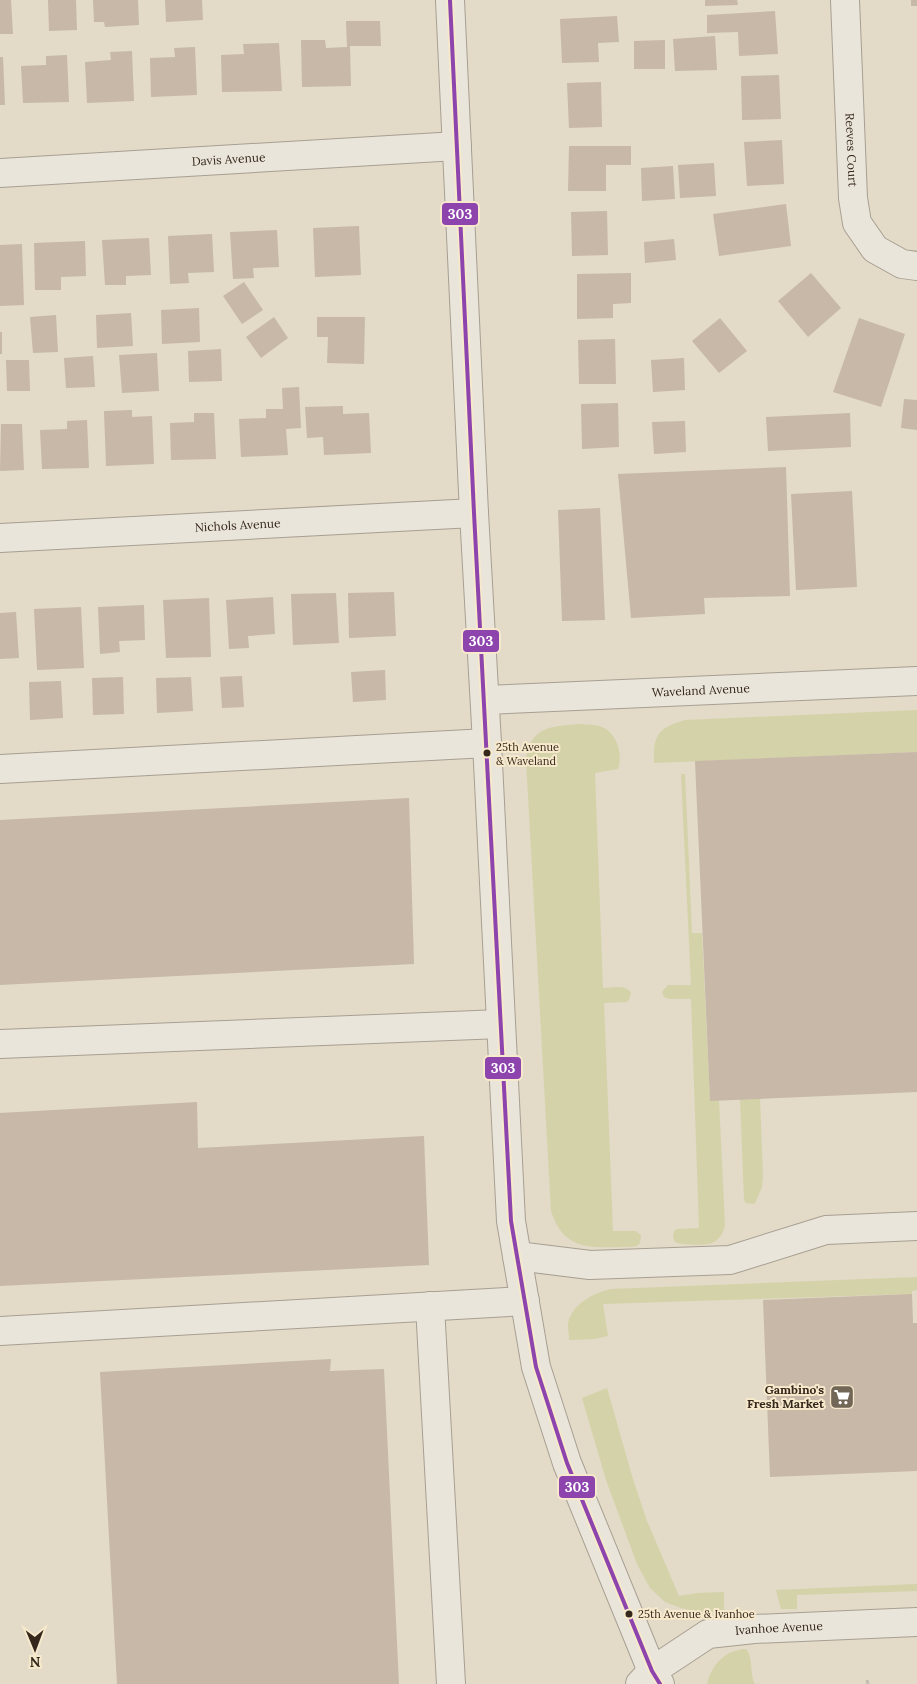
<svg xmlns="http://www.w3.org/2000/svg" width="917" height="1684" font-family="Lora,serif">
  <rect width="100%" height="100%" fill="#e3dac7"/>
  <path fill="#d4d2a9" d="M917,710V752L654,763C653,735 658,728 685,720Z
    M581,724C588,725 595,724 602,727C617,733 623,754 618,769L595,773L603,988C612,988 626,984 631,993L629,1000L626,1002L604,1003L613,1231H636L641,1235L640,1243L637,1246L629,1247C592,1247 565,1253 551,1211L526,760C530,726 552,726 581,724Z
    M681,774H685L692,933H702L710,1101L719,1100L725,1226C723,1233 719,1240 712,1243C705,1246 681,1245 675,1242L673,1237L674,1231L677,1229L699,1228L691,999H669L664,997L662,992L668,985H691Z
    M760,1098L763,1177L762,1187L756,1201L754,1204L746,1203L744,1200L740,1099Z
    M917,1277V1290L912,1291V1294L603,1304L608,1336L594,1339L569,1340C569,1335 568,1329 568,1324C571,1304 594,1293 611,1289Z
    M607,1388L632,1476L647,1521L679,1596L697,1593L724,1592V1612H700L681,1608L665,1602L650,1588L637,1564L606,1480L582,1398Z
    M917,1584V1591L797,1595V1609H781L776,1590Z
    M746,1649C754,1659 749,1673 755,1684H707C712,1664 725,1650 746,1649Z"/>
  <path fill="#c7b8a8" d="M0,0H11L13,34H0Z
    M48,0H76L77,30L49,31Z
    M93,0H138L139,25L105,27L104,22H94Z
    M165,0H202L203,20L166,22Z
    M705,0H737L738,5L705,6Z
    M911,0H917V6H911Z
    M775,11L778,54L739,56L738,32L707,33V15Z
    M617,16L619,42L598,43L599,62L562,63L560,19Z
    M346,21H380L381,46H350L351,86L302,87L301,40H325L326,48L347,47Z
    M715,36L717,70L675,71L673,39Z
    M665,40V69H634V41Z
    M279,43L282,91L222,92L221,55L244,54L243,44Z
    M195,47L197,95L151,97L150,58L175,57L174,48Z
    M132,51L134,101L87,103L85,62L111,60L110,52Z
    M67,55L69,102L23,103L21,66L46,65V56Z
    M0,57H3L5,105H0Z
    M779,75L781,119L742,120L741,76Z
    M601,82L602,127L569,128L567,83Z
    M782,140L784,184L747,186L744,142Z
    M569,146H631V165H606V191H568Z
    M714,163L716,196L680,198L678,165Z
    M673,166L675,199L642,201L641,168Z
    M786,204L791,246L719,256L713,214Z
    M607,211L608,255L572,256L571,212Z
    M359,226L361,275L315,277L313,228Z
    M277,230L279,267L253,268L254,278L233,279L230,232Z
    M212,234L214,272L188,273L189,283L170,284L168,236Z
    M149,238L151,275L126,276V285H105L102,240Z
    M674,239L676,260L645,263L644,242Z
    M85,241L86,276L61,277V290H35L34,243Z
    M22,244L24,305L0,306V245Z
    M631,273V303L613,304V318L577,319V274Z
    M811,273L841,308L808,337L778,301Z
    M244,282L263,310L242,324L223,296Z
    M199,308L200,342L162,344L161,310Z
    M131,313L133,346L97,348L96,315Z
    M56,315L58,352L33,353L30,317Z
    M274,317L288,338L261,358L246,337Z
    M317,317H365L364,364L327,363L328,337H317Z
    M720,318L747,351L719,373L692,341Z
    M859,318L905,334L881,407L833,392Z
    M0,332H2V354H0Z
    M615,339L616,384H579L578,340Z
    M221,349L222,381L189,382L188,351Z
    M157,353L159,391L122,393L119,355Z
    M93,356L95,387L66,388L64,358Z
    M684,358L685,390L653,392L651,360Z
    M6,360H29L30,391H7Z
    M299,387L301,428L286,429L288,455L241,457L239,419L266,418V409H283L282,388Z
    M904,399L917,400V430L901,428Z
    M618,403L619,447L582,449L581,404Z
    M343,406V414L369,413L371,453L324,455L323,437L307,438L305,407Z
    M132,410V417L152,416L154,464L106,466L104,411Z
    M194,413H214L216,459L171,460L170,423L194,422Z
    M850,413L851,447L768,451L766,417Z
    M87,420L89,468L42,469L40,430L67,429V421Z
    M685,421L686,452L654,454L652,422Z
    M1,424H22L24,470L0,471Z
    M786,467L790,596L704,598L705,614L631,618L618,474Z
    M852,491L857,587L796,590L791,494Z
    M600,508L605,620L562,621L558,510Z
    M394,592L396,636L349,638L348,593Z
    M336,593L339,643L293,645L291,594Z
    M273,597L275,634L248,636L249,648L229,649L226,600Z
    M209,598L211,657L166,658L163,600Z
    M144,605L145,640L119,641L120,652L100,654L98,607Z
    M81,607L84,668L37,670L34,609Z
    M16,612L19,658L0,659V613Z
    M385,670L386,700L353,702L351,672Z
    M242,676L244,707L222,708L220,677Z
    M123,677L124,714L93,715L92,678Z
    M191,677L193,711L157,713L156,678Z
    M61,681L63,718L30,720L29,682Z
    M917,752V1092L710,1101L695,761Z
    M409,798L414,964L0,985V820Z
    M197,1102L198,1148L424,1136L429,1265L0,1286V1113Z
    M912,1294L913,1323H917V1471L770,1477L763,1300Z
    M331,1359L330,1371L384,1369L399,1684H117L100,1372Z"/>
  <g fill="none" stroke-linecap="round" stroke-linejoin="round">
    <defs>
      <g id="minor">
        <path d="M450,0L474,513L487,743L511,1221L536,1367L567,1463L652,1671L660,1684"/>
        <path id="s1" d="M845,0L853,198L857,223L875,249L902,264L917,266"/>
        <path id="s2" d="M0,173L457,146"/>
        <path id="s3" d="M0,538L474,513"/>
        <path id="s4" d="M485,700L917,681"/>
        <path d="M0,769L487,743"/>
        <path d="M0,1044L501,1024"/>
        <path d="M517,1256L590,1265L730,1260L826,1230L917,1226"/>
        <path d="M430,1306L451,1684"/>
        <path d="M0,1331L525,1301"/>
        <path id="s5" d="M640,1684L652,1671L708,1634L754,1629L917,1622"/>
      </g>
    </defs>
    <use href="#minor" stroke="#a79f92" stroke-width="30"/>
    <path stroke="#c3bcb1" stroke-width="3" stroke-dasharray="4 2.5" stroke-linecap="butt" d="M867,1680L868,1684"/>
    <use href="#minor" stroke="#eae5da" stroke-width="28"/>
    <defs>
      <path id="bus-1" d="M450,0L474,513L511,1221L536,1367L567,1463L652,1671L660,1684"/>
    </defs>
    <use href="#bus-1" stroke="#f6e9cc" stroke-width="8"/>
    <use href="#bus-1" stroke="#8e44ad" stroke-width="4"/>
  </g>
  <defs>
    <symbol id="supermarket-square" viewBox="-11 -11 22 22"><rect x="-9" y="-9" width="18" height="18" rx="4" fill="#726657" stroke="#f6e9cc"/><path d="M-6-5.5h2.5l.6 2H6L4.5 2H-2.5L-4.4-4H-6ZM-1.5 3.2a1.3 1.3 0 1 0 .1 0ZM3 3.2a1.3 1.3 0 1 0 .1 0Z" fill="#fff"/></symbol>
  </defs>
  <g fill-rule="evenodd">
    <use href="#supermarket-square" x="828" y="1383" width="28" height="28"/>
  </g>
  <g fill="#35271b" stroke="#f6e9cc" stroke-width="2">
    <circle cx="487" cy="753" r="4.5"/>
    <circle cx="629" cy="1614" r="4.5"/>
  </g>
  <g text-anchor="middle" stroke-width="4" stroke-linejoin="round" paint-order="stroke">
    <g font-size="11" fill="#35271b" stroke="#f6e9cc" text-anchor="start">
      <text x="496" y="751">25th Avenue<tspan x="496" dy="14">&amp; Waveland</tspan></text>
      <text x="638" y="1618">25th Avenue &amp; Ivanhoe</text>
    </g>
    <g font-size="12" fill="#35271b" stroke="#f6e9cc">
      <text dy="4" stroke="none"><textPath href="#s1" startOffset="150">Reeves Court</textPath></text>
      <text dy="4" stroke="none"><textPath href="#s2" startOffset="229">Davis Avenue</textPath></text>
      <text dy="4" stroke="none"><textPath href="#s3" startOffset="238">Nichols Avenue</textPath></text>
      <text dy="4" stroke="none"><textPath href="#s4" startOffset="216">Waveland Avenue</textPath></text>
      <text dy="4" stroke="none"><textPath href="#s5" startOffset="156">Ivanhoe Avenue</textPath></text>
    </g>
    <g font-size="12" font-weight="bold" fill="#35271b" stroke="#f6e9cc" text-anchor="end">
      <text x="824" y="1394">Gambino's<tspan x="824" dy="14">Fresh Market</tspan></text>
    </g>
  </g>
  <g stroke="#f6e9cc" stroke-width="2">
    <rect x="441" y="202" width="38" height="24" rx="5" fill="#8e44ad"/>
    <rect x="462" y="629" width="38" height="24" rx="5" fill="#8e44ad"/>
    <rect x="484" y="1056" width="38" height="24" rx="5" fill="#8e44ad"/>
    <rect x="558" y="1475" width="38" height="24" rx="5" fill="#8e44ad"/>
  </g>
  <g font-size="14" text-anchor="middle" font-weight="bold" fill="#fff">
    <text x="460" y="219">303</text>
    <text x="481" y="646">303</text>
    <text x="503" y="1073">303</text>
    <text x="577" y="1492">303</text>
  </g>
  <g transform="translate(35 1649) rotate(179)" stroke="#f6e9cc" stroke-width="4" paint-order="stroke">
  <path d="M0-4L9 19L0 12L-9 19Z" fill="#35271b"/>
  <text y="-8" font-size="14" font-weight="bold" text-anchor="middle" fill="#35271b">N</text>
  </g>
</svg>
